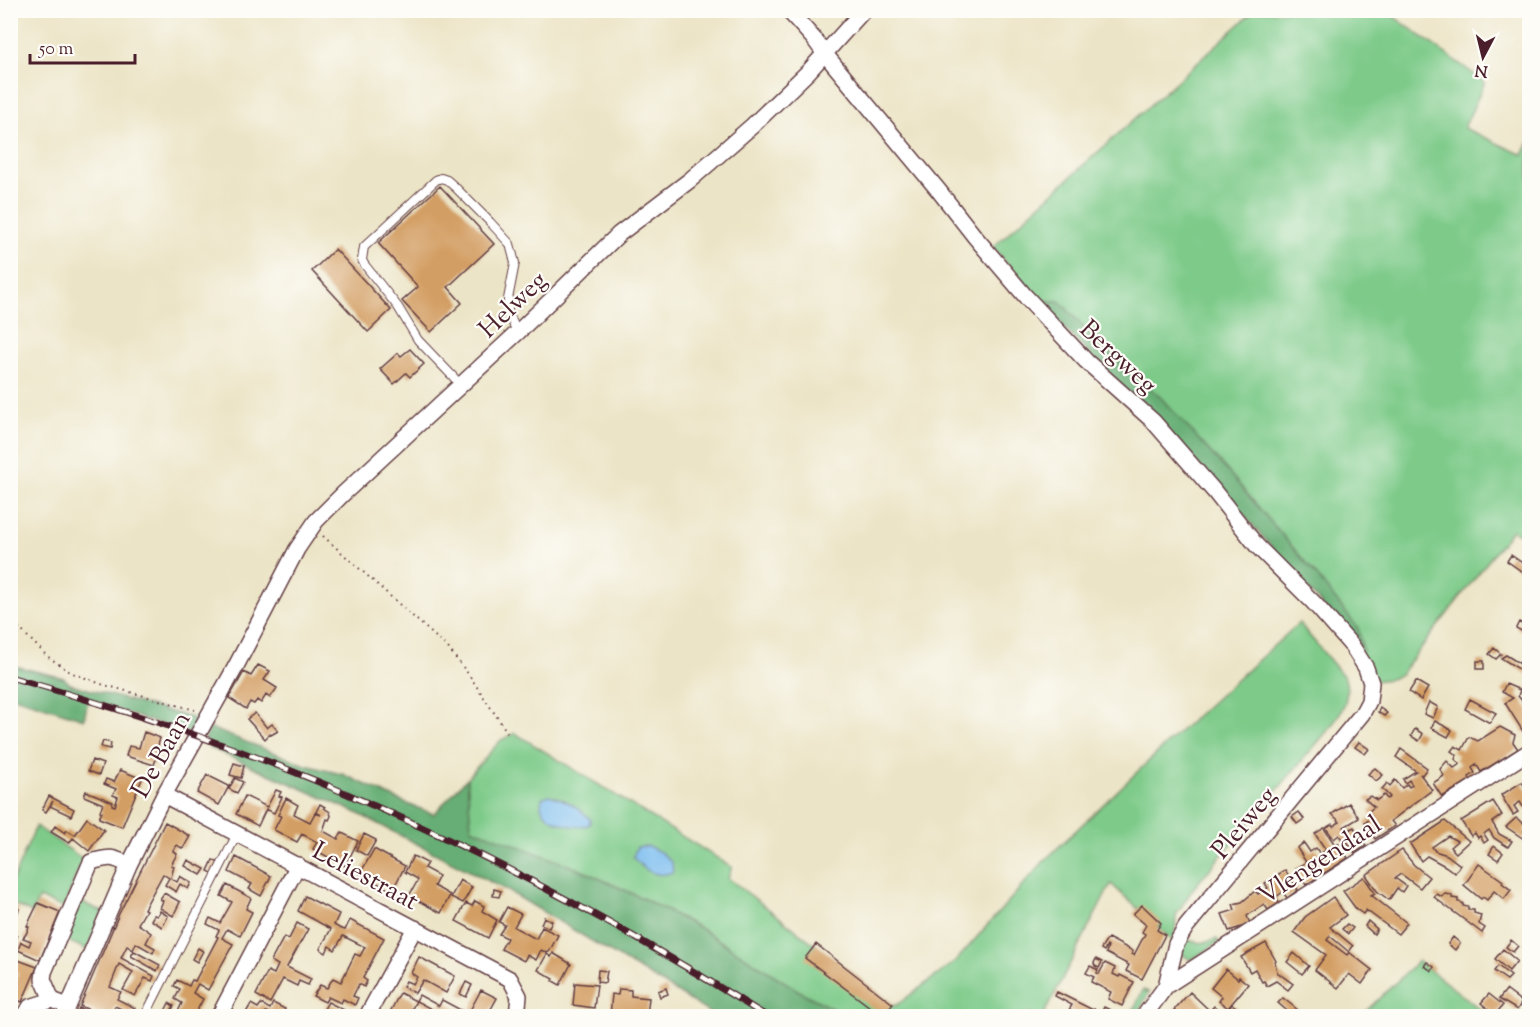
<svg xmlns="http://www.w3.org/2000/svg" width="1540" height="1027" font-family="'Sorts Mill Goudy',serif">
  <rect width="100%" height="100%" fill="#fdfcf7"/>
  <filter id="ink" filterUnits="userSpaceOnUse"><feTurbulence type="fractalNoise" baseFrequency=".0167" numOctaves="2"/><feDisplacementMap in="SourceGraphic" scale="12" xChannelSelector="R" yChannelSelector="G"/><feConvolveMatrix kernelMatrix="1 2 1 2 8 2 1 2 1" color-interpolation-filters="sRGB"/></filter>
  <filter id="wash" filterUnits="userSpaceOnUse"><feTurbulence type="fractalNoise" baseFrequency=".008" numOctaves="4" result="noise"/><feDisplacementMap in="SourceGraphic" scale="24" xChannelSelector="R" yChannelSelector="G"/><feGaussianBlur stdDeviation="1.35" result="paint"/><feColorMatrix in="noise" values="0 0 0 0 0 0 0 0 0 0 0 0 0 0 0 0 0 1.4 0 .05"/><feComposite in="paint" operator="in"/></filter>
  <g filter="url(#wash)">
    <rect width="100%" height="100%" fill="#ece4c6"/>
    <path fill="#7dca89" stroke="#64745a" stroke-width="1.5" fill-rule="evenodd" d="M1254,11H1386L1485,82L1464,128L1523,155L1529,142V539L1512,530L1401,674L1391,679L1374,681L1317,576L1230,474L1161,398L1107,351L1059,301H1039L993,247Z
      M1299,623L1345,678C1351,699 1342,711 1330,728L1192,890L1176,915L1175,937L1173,941L1111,884L1043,1016H1036L1031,1014L1030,1016H846L799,991L698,927L644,899L581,870L471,828L467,778L501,740L515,733L732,867L728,878L895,1006L955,962L1045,860L1177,734ZM549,795L565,800L572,826L557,821L547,815L542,798Z
      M36,826L83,859L63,908L39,898L32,913L11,903V884Z
      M81,902L103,912L87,950L66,940L63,934Z
      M1187,939C1197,945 1207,943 1217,939L1219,942L1191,960L1180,953Z
      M1418,961L1489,1016H1361Z
      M1143,990L1149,992L1138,1013L1133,1011Z"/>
    <path fill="#66ae75" stroke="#586650" stroke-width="1.5" d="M1039,301H1059L1107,351L1161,398L1230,474L1317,576L1358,628L1363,650L1305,586L1218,485L1096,362Z
      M10,665L64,678L70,684L200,720L192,734L88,701L84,719L11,696Z
      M210,728L306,765L345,775L410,805L434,814L467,778L471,828L581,870L644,899L698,927L799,991L846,1016H714L675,991L510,892L357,813L210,748L205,738Z"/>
    <path fill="#79bcef" stroke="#626e8d" stroke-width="1.5" d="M549,795C567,800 577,806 590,819V824C579,830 556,824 547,815C544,813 543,809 541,807L542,798Z
      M648,846L662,853L672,863L673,872C656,879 644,870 633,857L637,847Z"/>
    <g id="blocks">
      <path fill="#d39e64" d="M440,186L494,244L448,287L462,303L431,332L402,301L418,287L378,243Z
        M335,249L391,310L368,332L312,271Z
        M410,349L424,364L410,377L406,373L394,384L380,369L398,353L401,356Z
        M1511,555L1528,567L1524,573L1507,561Z
        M1519,622L1530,629V636L1516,628Z
        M1494,648L1501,654L1496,659L1489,654Z
        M1506,655L1530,670V676L1501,658Z
        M1477,661H1484V669H1477Z
        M258,665L270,671L264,680L277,688L270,698L266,695L261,703L257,700L254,704L250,702L246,709L229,698L244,672L251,676Z
        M1416,681L1428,688L1421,700L1409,692Z
        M1506,684L1520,690L1518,696L1530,710V729L1524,733L1505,703L1513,698L1502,692Z
        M1470,699L1496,713L1490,723L1465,709Z
        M1429,702L1438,707L1433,718L1424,714Z
        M1380,708L1387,713L1384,716L1378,712Z
        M255,713L267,728L272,724L278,731L271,735L270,734L265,739L247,719Z
        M1435,721L1452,730L1448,737L1431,728Z
        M1500,727L1515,735L1513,742L1518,749L1481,772L1476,764L1472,768L1475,773L1469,777L1470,780L1442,797L1433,783L1444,776L1440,769L1447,761L1454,768L1460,764L1455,759L1457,755L1451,751L1455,746L1462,750L1469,737L1478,741Z
        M1415,729L1423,734L1419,741L1411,736Z
        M144,732L160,738L157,749L159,750L154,765L126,756L129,746L139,748Z
        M103,741L111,743L110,749L101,747Z
        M1359,742L1369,749L1365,754L1355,747Z
        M1401,749L1427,768L1422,775L1420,774L1432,790L1391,821L1395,826L1375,839L1365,823L1372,817L1369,811L1374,807L1365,799L1370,796L1377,800L1384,795L1387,799L1390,797L1382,789L1387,783L1390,786L1395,780L1402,788L1407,784L1409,787L1412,785L1409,780L1405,783L1403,779L1416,771L1396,757Z
        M92,760L103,764L99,775L88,771Z
        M234,763L244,766L241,778L230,775Z
        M1375,768L1383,775L1376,781L1368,774Z
        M120,770L142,779L122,827L99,818L102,812L100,811L103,804L84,796L86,791L113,802L112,805L115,806L118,797L113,795L116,789L104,784L106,779L114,782Z
        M207,775L229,786L219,805L197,793Z
        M235,778L243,782L237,793L229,789Z
        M1522,782L1530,794V807L1525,810L1520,802L1514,806L1518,812L1513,815L1501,795Z
        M276,790L281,792L279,796L282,797L274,813L266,809L258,826L236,814L245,796L267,807Z
        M49,796L74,809L71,816L50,806L53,801L46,812L42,810Z
        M286,798L298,805L294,814L310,822L315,813L321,815L316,812L320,804L325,807L324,808L330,812L331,816L329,820L327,819L323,831L338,839L342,833L358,841L345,866L313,849L317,842L302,834L297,842L274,830L281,816L278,815Z
        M1493,801L1502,815L1492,822L1499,834L1512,841L1508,847L1494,838L1489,830L1484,834L1488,840L1484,843L1480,836L1478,838L1475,833L1471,836L1461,821Z
        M1349,803L1359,818L1344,827L1347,831L1354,827L1366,846L1355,853L1346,840L1344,842L1339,835L1334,839L1326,828L1332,824L1333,826L1340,822L1332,814Z
        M1299,812L1304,819L1297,824L1292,817Z
        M87,818L104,830L89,851L73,838L69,843L51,832L55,826L65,833L67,830L75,835Z
        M1516,818L1528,826L1524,831L1528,833L1524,839L1506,827Z
        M1445,821L1469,841L1456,853L1450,847L1457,841L1448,836L1432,847L1435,851L1447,855L1460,865L1455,873L1445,866L1427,856L1421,861L1410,844Z
        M165,822L190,836L183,849L177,845L173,851L177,854L171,865L174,866L171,878L177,882L180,876L191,883L188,889L180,884L176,892L165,885L169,878L163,874L144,909L146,910L138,924L151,933L146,943L155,948L153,953L136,943L133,950L127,946L121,958L154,976L152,981L145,978L135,996L123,990L133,972L119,964L110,987L121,992L117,999L135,1008L131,1014L115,1006L112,1012L118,1015L117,1016H104L80,1006L119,914Z
        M1324,828L1335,845L1338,843L1348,858L1306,885L1296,869L1306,862L1297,848L1304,843L1310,852L1316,848L1320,854L1326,850L1315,834Z
        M364,834L376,840L367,856L356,850Z
        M1494,846L1503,853L1498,860L1489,854Z
        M374,849L405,866L392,891L360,874Z
        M1402,850L1414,865L1429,877L1420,888L1401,874L1395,878L1406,886L1402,892L1397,888L1389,900L1377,891L1366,875Z
        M413,856L427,863L424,868L439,876L434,886L450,895L441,913L409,896L418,880L416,878L405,872Z
        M236,857L271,876L261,896L249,889L252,884L229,872Z
        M188,860L205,869L201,875L185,866Z
        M213,860L219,863L214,874L208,871Z
        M1479,864L1503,881L1502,883L1511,890L1504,899L1494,891L1487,900L1483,897L1481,899L1464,885Z
        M1285,870L1298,890L1287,898L1283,892L1276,897L1279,903L1268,910L1264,904L1247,916L1250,924L1229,931L1222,914L1235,910L1233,904L1242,902L1255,891L1258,894L1268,888L1265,883Z
        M1364,877L1375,893L1371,895L1407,923L1398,934L1366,910L1363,914L1356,909L1343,891Z
        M460,880L472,887L463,903L451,897Z
        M227,885L251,898L246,909L252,912L240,936L227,929L222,938L233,944L208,990L198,984L193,993L203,999L194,1016H176L182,1003L175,999L180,989L174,986L177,980L189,986L192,980L195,981L218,937L216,936L219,930L207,924L210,918L220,923L232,902L221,896Z
        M494,889L501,891L499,897L493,896Z
        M164,893L180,902L173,916L160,908L163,901L160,899Z
        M1437,894L1442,897L1445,894L1452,895V898L1458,899V902L1463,903V906L1468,907V910H1474V913L1481,915L1479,924L1485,928L1482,933L1439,901L1434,897Z
        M305,896L339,914L334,925L339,928L345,930L350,920L384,938L363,978L367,981L364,987L359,984L353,996L358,998L355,1005L343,999L341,1003L328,997L325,1002L313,996L320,985L327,988L333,978L341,982L355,954L360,956L365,947L343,936L335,950L329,946L326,953L320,949L331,929L298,911Z
        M1333,897L1346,915L1330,927L1353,946L1349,952L1330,936L1327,940L1347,955L1349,952L1372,970L1362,984L1349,974L1338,988L1315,970L1326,955L1294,932L1305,917Z
        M475,901L484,906L482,911L497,920L488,938L456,921L466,903L472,906Z
        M38,903L60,912L40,960L18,950L21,942L29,946L31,941L23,938L26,934L29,927L27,926Z
        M1142,905L1161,923L1157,930L1165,935L1142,979L1126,971L1129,965L1106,953L1108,947L1107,946L1104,951L1101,949L1108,938L1133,951L1132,954L1134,955L1145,934L1142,932L1146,925L1133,914Z
        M12,906L19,909L17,915L10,912Z
        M507,907L521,914L514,927L536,939L542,927L558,935L549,952L547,953L541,950L536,960L527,955L524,961L501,949L507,938L499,934L505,925L499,922Z
        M160,911L168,916L162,927L151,920L154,915L157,916Z
        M544,917L552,921L549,928L541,924Z
        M1368,921L1377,929L1374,934L1365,926Z
        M297,923L308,929L287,967L311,979L308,985L299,981L297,986L283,979L270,1003L256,995L268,971L274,974L278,965L271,961L284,937L289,939Z
        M1347,924L1353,928L1348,934L1342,929Z
        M10,927L16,930L14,934L17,936L16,940L10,938Z
        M1453,937L1460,943L1455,950L1448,944Z
        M1511,940L1518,946L1513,952L1506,947Z
        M1266,943L1276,961L1275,962L1277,972L1293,984L1288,990L1276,981L1267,986L1264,981L1262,982L1255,969L1250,972L1241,957Z
        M816,944L893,1004L882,1016L805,958Z
        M198,948L203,951L197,962L192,959Z
        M1503,949L1517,961L1509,971L1495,959Z
        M134,951L160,965L157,971L131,956Z
        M553,953L571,964L560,985L553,981L554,979L538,970L547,954L551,957Z
        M1294,953L1309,966L1302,974L1287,962Z
        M10,957L37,967L22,1002L10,997V984L13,985L18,973L16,972L14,976L10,975Z
        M419,957L455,976L446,993L423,980L415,993L403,987L406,981L413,984L417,977L411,973Z
        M1096,959L1102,962L1099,968L1095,966L1094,963Z
        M1427,962L1434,967L1432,971L1424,966Z
        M1105,963L1115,968L1113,974L1119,977L1120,975L1134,982L1122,1006L1108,999L1111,992L1091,982L1094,977L1086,973L1090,966L1098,970L1097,973L1099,974Z
        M1498,966L1511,976L1507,980L1494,971Z
        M1226,969L1238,979L1239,977L1248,984L1228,1008L1219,1001L1222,997L1211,988Z
        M598,970L607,971L605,983L597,982Z
        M466,982L472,985L466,997L460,994Z
        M575,983L597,985L594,1008L573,1005Z
        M666,988L668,994L660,997L658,991Z
        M619,989L631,990V996L649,998L647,1016H610L612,994L618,995Z
        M481,990L497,998L487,1016H446L440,1013L438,1016H432L435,1011L416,1001L419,995L439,1006L442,1000L468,1014Z
        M1506,990L1522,1002L1517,1010L1499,999Z
        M1057,992L1093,1010L1094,1009L1101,1013L1104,1007L1118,1014L1116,1016H1082L1069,1010L1072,1005L1055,996Z
        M1190,992L1210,1011L1205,1016H1170L1175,1011L1174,1010Z
        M400,993L416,1001L408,1016H388Z
        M1489,994L1503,1005L1495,1015L1481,1003Z
        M1283,998L1298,1010L1293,1016L1278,1003Z
        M328,1002L344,1010L340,1016H320Z
        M169,1003L174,1006L168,1016H166L163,1015Z
        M273,1003L285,1009L281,1016H274L266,1012L264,1016H244L251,1004L258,1008L261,1004L270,1009Z
        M1232,1004L1241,1011L1237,1016L1228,1009Z
        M1214,1006L1227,1016H1214L1209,1012Z
        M79,1008L98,1016H76Z"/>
    </g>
  </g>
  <g filter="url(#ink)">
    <use href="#blocks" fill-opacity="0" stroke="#623d42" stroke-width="1.5"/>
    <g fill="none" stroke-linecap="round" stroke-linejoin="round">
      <defs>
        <path id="lane" d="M461,385L418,340L398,307L364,264L362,260L364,247L436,180L441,178L447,180L456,188L490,222L510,244L515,263L508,299V311L517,333
          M145,1016L237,834"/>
        <path id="street" d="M788,10L814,39L825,54L939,191L975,237L1026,297L1086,361L1153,421L1214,491L1257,546L1314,603L1352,646L1366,668L1371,683L1369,701L1362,714L1186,927L1176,944L1166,986
          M164,795L510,979L519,996L517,1016
          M52,1000L43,979L44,972L91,862C110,857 111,856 129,865
          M25,1016L30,1007L52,1000L60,1003
          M64,1016L129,865L164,795L235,668L297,549L316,521L343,494L517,333L619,234L690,180L752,126L809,71L864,10
          M219,1016L298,865
          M367,1016L415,928
          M1144,1016L1166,986L1530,751"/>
      </defs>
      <use href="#lane" stroke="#623d42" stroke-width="10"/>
      <use href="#street" stroke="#623d42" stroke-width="18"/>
      <path stroke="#623d42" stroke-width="2" stroke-dasharray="1.5 4.5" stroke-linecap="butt" d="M323,536L448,648L469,675L509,735
        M10,619L47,656L70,672L101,684L195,710"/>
      <use href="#lane" stroke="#fff" stroke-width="8"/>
      <use href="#street" stroke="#fff" stroke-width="15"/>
      <defs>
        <path id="rail" d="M10,677C133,712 254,752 370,804C508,864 639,936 766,1016"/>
      </defs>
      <use href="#rail" stroke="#4a1f2b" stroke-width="7"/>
      <use href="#rail" stroke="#fdfcf7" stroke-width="4.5" stroke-dasharray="14" stroke-linecap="butt"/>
    </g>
  </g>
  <g text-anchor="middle" stroke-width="4.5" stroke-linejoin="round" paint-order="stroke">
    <g font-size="26" fill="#4a1f2b" stroke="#fdfcf7">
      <text transform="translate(512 304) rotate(-44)" y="9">Helweg</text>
      <text transform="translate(1119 356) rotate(43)" y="9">Bergweg</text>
      <text transform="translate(160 754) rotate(-61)" y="9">De Baan</text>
      <text transform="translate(1243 822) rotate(-50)" y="9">Pleiweg</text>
      <text transform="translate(1319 859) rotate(-33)" y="9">Vlengendaal</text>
      <text transform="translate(366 875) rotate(28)" y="9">Leliestraat</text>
    </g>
  </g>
  <rect width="1540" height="1027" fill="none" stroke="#fdfcf7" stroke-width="36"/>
  <g transform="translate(1483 57) rotate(187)" stroke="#fdfcf7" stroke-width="4.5" paint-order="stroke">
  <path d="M0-4.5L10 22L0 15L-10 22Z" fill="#4a1f2b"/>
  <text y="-9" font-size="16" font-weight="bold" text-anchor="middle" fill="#4a1f2b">N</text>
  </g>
  <path d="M30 54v9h105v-9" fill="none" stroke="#4a1f2b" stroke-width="3"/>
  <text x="39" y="54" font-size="18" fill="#4a1f2b" stroke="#fdfcf7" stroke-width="4.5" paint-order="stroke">50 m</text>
</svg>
